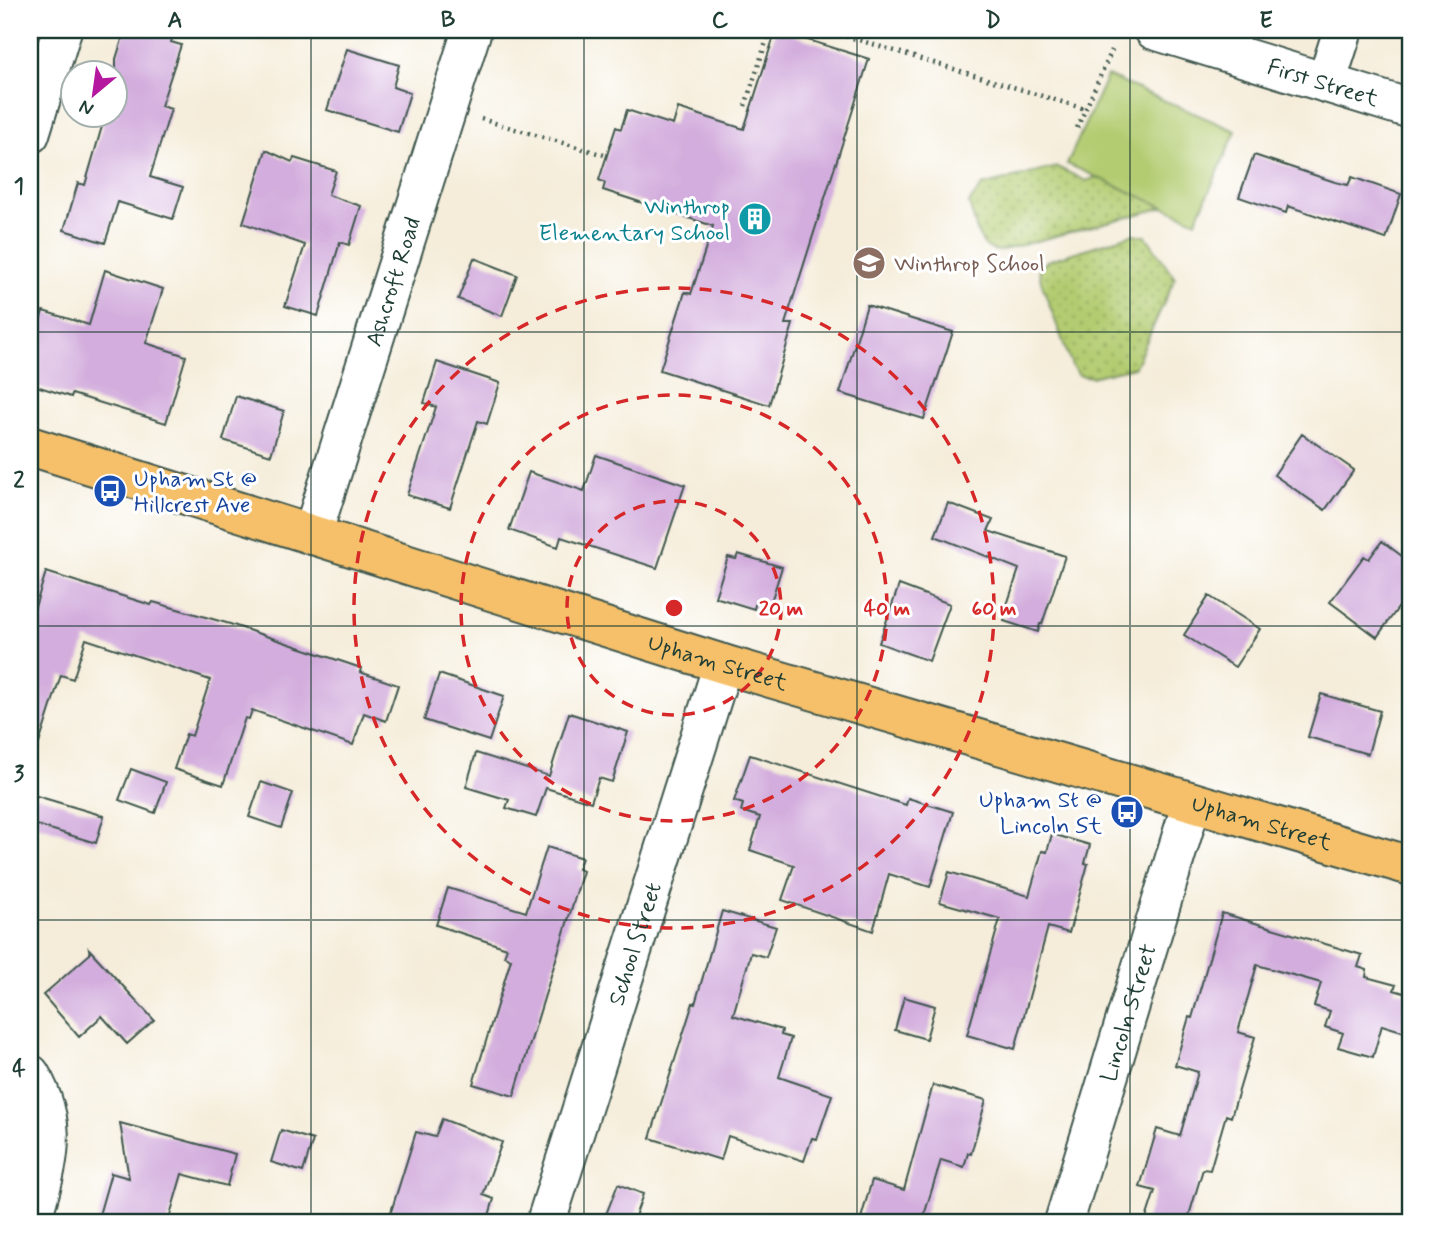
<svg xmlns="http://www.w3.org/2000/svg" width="1441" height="1252" font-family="Mynerve,sans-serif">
  <defs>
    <pattern id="grass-dots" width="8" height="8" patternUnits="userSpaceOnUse" patternTransform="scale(1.75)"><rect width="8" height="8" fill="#b3cc71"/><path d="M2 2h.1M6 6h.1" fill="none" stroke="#91a75e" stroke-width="1.8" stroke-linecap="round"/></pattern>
  </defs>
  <rect width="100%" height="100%" fill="#fff"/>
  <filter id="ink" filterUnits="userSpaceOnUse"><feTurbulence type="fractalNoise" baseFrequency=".0143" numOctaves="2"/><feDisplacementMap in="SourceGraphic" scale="14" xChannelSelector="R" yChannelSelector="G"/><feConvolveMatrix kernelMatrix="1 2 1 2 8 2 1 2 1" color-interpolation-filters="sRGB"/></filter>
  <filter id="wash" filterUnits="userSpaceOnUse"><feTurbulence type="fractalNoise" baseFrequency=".00686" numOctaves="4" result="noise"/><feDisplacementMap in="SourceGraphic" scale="28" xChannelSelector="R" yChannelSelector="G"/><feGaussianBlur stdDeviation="1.57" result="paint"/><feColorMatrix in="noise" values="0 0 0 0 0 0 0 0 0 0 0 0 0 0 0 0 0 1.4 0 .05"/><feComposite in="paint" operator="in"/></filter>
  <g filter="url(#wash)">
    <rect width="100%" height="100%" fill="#f5edda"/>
    <path fill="url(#grass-dots)" stroke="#698452" stroke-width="2" d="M1057,167L1086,181L1097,177L1165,207L999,251C977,251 975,221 969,203L982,186Z
      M1133,234L1146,236L1175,278L1135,367L1091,377L1079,375L1072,366L1041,282L1039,269L1047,261Z"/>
    <path fill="#b3cc71" stroke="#698452" stroke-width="2" d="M1107,76L1236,131L1196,221L1067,164Z"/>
    <g id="blocks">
      <path fill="#d3addd" d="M125,30H175L171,42L181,45L161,106L171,109L150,177L183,187L173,219L118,202L105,243L64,230L78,183L85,185L105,116H116V59Z
        M776,30L869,59L785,324H793L769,405L660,370L685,292L691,294L713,226L603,190L605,183L599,180L616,127L621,129L627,110L673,125L678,108L744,129Z
        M347,49L399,65L393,87L410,93L398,132L327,110Z
        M266,150L292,162L294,158L336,171L328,195L361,206L349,245L340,242L318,316L285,306L305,245L243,223Z
        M1254,155L1335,182L1348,185L1352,177L1401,194L1386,239L1288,206L1286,213L1239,197Z
        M474,258L517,275L502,316L458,299Z
        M105,270L163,289L146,343L186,356L166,423L72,394L71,397L30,384V353L43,311L89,325Z
        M867,305L953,332L924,419L840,393Z
        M437,362L500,383L487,424L478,421L450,508L407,495L436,407L424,403Z
        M236,396L284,411L271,455L223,440Z
        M1302,434L1354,470L1325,510L1274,475Z
        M596,455L685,485L657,568L561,537L558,547L509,530L529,472L584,491Z
        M948,503L993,520L988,531L1065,556L1042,624H1040L1038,632L1004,621L1007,613L1005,611L1019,569L935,536Z
        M1382,541L1411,563V590L1377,637L1330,602L1364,556L1369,559Z
        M738,554L782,567L770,605L756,601L754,609L715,597L728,557L736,559Z
        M46,572L151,605L153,602L230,624L361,668L360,672L398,685L386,721L364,713L353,745L252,710L249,719L245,718L223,785L174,769L186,734L192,736L210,680L86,639L73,679L61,675L36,753L30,752V623Z
        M899,585L950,604L929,661L879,643Z
        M1209,596L1260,629L1235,667L1184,635Z
        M439,674L504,696L489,741L424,720Z
        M1321,694L1380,711L1368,754L1308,737Z
        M569,713L628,732L612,782L599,778L591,802L546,788L536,817L506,808L509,800L466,787L476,753L549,776Z
        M750,755L906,805L908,798L953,812L930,887L889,874L873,931L782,900L794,865L750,850L760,817L741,811L743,804L734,801Z
        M131,769L166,782L155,813L119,800Z
        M261,782L293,793L281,828L249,817Z
        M30,794L104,816L96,843L30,823Z
        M1052,834L1090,845L1085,863L1088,864L1069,933L1048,927L1015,1049L967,1035L1000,919L940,902L949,872L1029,896L1042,851L1047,852Z
        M547,847L582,858L578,869L583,871L514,1096L473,1084L511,959L504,956L507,948L436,925L448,888L526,912Z
        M722,911L776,927L766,957L751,953L733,1015L782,1030L781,1035L791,1038L779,1077L832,1095L817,1139L812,1138L804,1161L728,1136L721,1160L650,1138L693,1003L695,1004Z
        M1222,913L1362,955L1358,967L1367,970L1366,977L1396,985L1394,990L1411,995V1034L1382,1025L1373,1057L1338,1047L1343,1033L1325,1027L1330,1011L1314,1006L1321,983L1257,965L1238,1032L1255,1037L1231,1117L1226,1115L1210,1170L1203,1169L1187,1222H1145L1155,1191L1140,1187L1157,1129L1180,1136L1198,1072L1175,1065L1189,1017L1192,1018Z
        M89,949L154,1020L127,1044L102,1016L79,1037L43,995L90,954Z
        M904,997L935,1006L926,1039L895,1030Z
        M933,1085L986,1100L971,1154L968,1153L964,1167L941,1160L922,1222H860L872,1180L904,1190Z
        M442,1119L502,1142L483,1195L494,1199L487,1222H413L390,1215L416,1132L435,1137Z
        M120,1123L235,1154L227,1186L182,1174L168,1222H97L111,1173L129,1178Z
        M281,1130L313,1140L303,1172L271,1162Z
        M618,1184L643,1194L633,1222H603Z"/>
    </g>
  </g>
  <g filter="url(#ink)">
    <use href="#blocks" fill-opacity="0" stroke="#3f574d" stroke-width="2"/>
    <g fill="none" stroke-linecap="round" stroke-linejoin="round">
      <defs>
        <g id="minor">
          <path id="s1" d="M1154,30L1411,109"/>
          <path d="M1326,83L1343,30"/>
          <path d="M30,134L62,30"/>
          <path id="s2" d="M312,535L472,30"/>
          <path d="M30,1074C62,1128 47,1167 31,1222"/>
          <path id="s3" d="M546,1222L723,664"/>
          <path id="s4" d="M1064,1222L1192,802"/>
        </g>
        <g id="major">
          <path id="s5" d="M30,446L723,664L1411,866"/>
        </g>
      </defs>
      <use href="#minor" stroke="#3f574d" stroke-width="42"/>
      <use href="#major" stroke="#3f574d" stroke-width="42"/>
      <path stroke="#3f574d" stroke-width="4.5" stroke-dasharray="2 5" stroke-linecap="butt" d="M826,30L1085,109
        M823,38L825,30
        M745,106L770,30
        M481,119L604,155
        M1077,128L1112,50"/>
      <use href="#minor" stroke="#fff" stroke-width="38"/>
      <use href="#major" stroke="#f6c06b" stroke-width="38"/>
    </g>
  </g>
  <path fill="none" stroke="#1f3d34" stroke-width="2" stroke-opacity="0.55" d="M311,30V1222M584,30V1222M857,30V1222M1130,30V1222M30,332H1411M30,626H1411M30,920H1411"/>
  <g fill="none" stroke="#d62828" stroke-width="3.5" stroke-dasharray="12 9">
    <circle cx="674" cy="608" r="107"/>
    <circle cx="674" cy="608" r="213"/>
    <circle cx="674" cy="608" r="320"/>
  </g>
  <defs>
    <symbol id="building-disc" viewBox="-11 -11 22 22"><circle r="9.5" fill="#0f9aa8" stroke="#fff"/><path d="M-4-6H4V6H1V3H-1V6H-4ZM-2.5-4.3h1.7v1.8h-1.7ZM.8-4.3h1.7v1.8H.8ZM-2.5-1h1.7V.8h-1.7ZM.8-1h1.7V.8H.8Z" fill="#fff"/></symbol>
    <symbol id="school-disc" viewBox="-11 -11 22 22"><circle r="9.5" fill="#8d6e63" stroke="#fff"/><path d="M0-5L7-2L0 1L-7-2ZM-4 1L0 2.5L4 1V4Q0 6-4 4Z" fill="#fff"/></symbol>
    <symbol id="bus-disc" viewBox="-11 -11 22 22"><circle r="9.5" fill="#1a4fb4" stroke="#fff"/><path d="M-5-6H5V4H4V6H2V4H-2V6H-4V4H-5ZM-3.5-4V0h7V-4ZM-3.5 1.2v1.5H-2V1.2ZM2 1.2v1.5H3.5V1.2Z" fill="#fff"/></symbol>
  </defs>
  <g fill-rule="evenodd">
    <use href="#building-disc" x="736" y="200" width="38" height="38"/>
    <use href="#school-disc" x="850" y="244" width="38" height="38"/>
    <use href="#bus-disc" x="91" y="472" width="38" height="38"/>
    <use href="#bus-disc" x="1108" y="793" width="38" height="38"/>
  </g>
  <g text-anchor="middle" stroke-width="6" stroke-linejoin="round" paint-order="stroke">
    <g font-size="23" fill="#1f3d34" stroke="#fff">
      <text dy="8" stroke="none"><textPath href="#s1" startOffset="177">First Street</textPath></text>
      <text dy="8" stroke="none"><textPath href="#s2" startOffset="266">Ashcroft Road</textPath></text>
      <text dy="8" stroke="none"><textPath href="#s5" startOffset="721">Upham Street</textPath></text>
      <text dy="8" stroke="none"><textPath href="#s5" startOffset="1288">Upham Street</textPath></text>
      <text dy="8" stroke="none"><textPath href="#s3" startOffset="292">School Street</textPath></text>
      <text dy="8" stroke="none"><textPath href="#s4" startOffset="219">Lincoln Street</textPath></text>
    </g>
    <g font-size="23" fill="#0d838f" stroke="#fff" text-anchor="end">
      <text x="730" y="214">Winthrop<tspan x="730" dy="26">Elementary School</tspan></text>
    </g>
    <g font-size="23" fill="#785e54" stroke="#fff" text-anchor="start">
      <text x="894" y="271">Winthrop School</text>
    </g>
    <g font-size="23" fill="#164399" stroke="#fff" text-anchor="start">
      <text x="134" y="486">Upham St @<tspan x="134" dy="26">Hillcrest Ave</tspan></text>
      <text x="1102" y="807" text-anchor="end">Upham St @<tspan x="1102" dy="26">Lincoln St</tspan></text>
    </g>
  </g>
  <circle cx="674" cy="608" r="10" fill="#d62828" stroke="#fff" stroke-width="3.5"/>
  <g font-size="21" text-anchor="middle" font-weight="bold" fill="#d62828" stroke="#fff" stroke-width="6" stroke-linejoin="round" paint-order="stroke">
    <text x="781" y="615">20 m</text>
    <text x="887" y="615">40 m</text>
    <text x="994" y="615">60 m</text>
  </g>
  <rect width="1441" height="1252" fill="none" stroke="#fff" stroke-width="77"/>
  <g transform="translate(94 94) rotate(209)"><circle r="33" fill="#ffffff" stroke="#a5b1ae" stroke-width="2"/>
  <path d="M0-5L12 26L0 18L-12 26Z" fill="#b5179e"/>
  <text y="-10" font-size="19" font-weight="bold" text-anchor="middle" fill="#1f3d34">N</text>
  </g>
  <rect x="38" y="38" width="1364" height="1176" fill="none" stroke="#1f3d34" stroke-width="2.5"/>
  <g font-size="23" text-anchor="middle" font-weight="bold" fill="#1f3d34">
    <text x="175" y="27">A</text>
    <text x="448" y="27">B</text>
    <text x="720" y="27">C</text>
    <text x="993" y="27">D</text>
    <text x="1266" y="27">E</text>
    <text x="19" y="193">1</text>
    <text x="19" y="487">2</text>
    <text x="19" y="781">3</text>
    <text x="19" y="1075">4</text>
  </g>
</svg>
